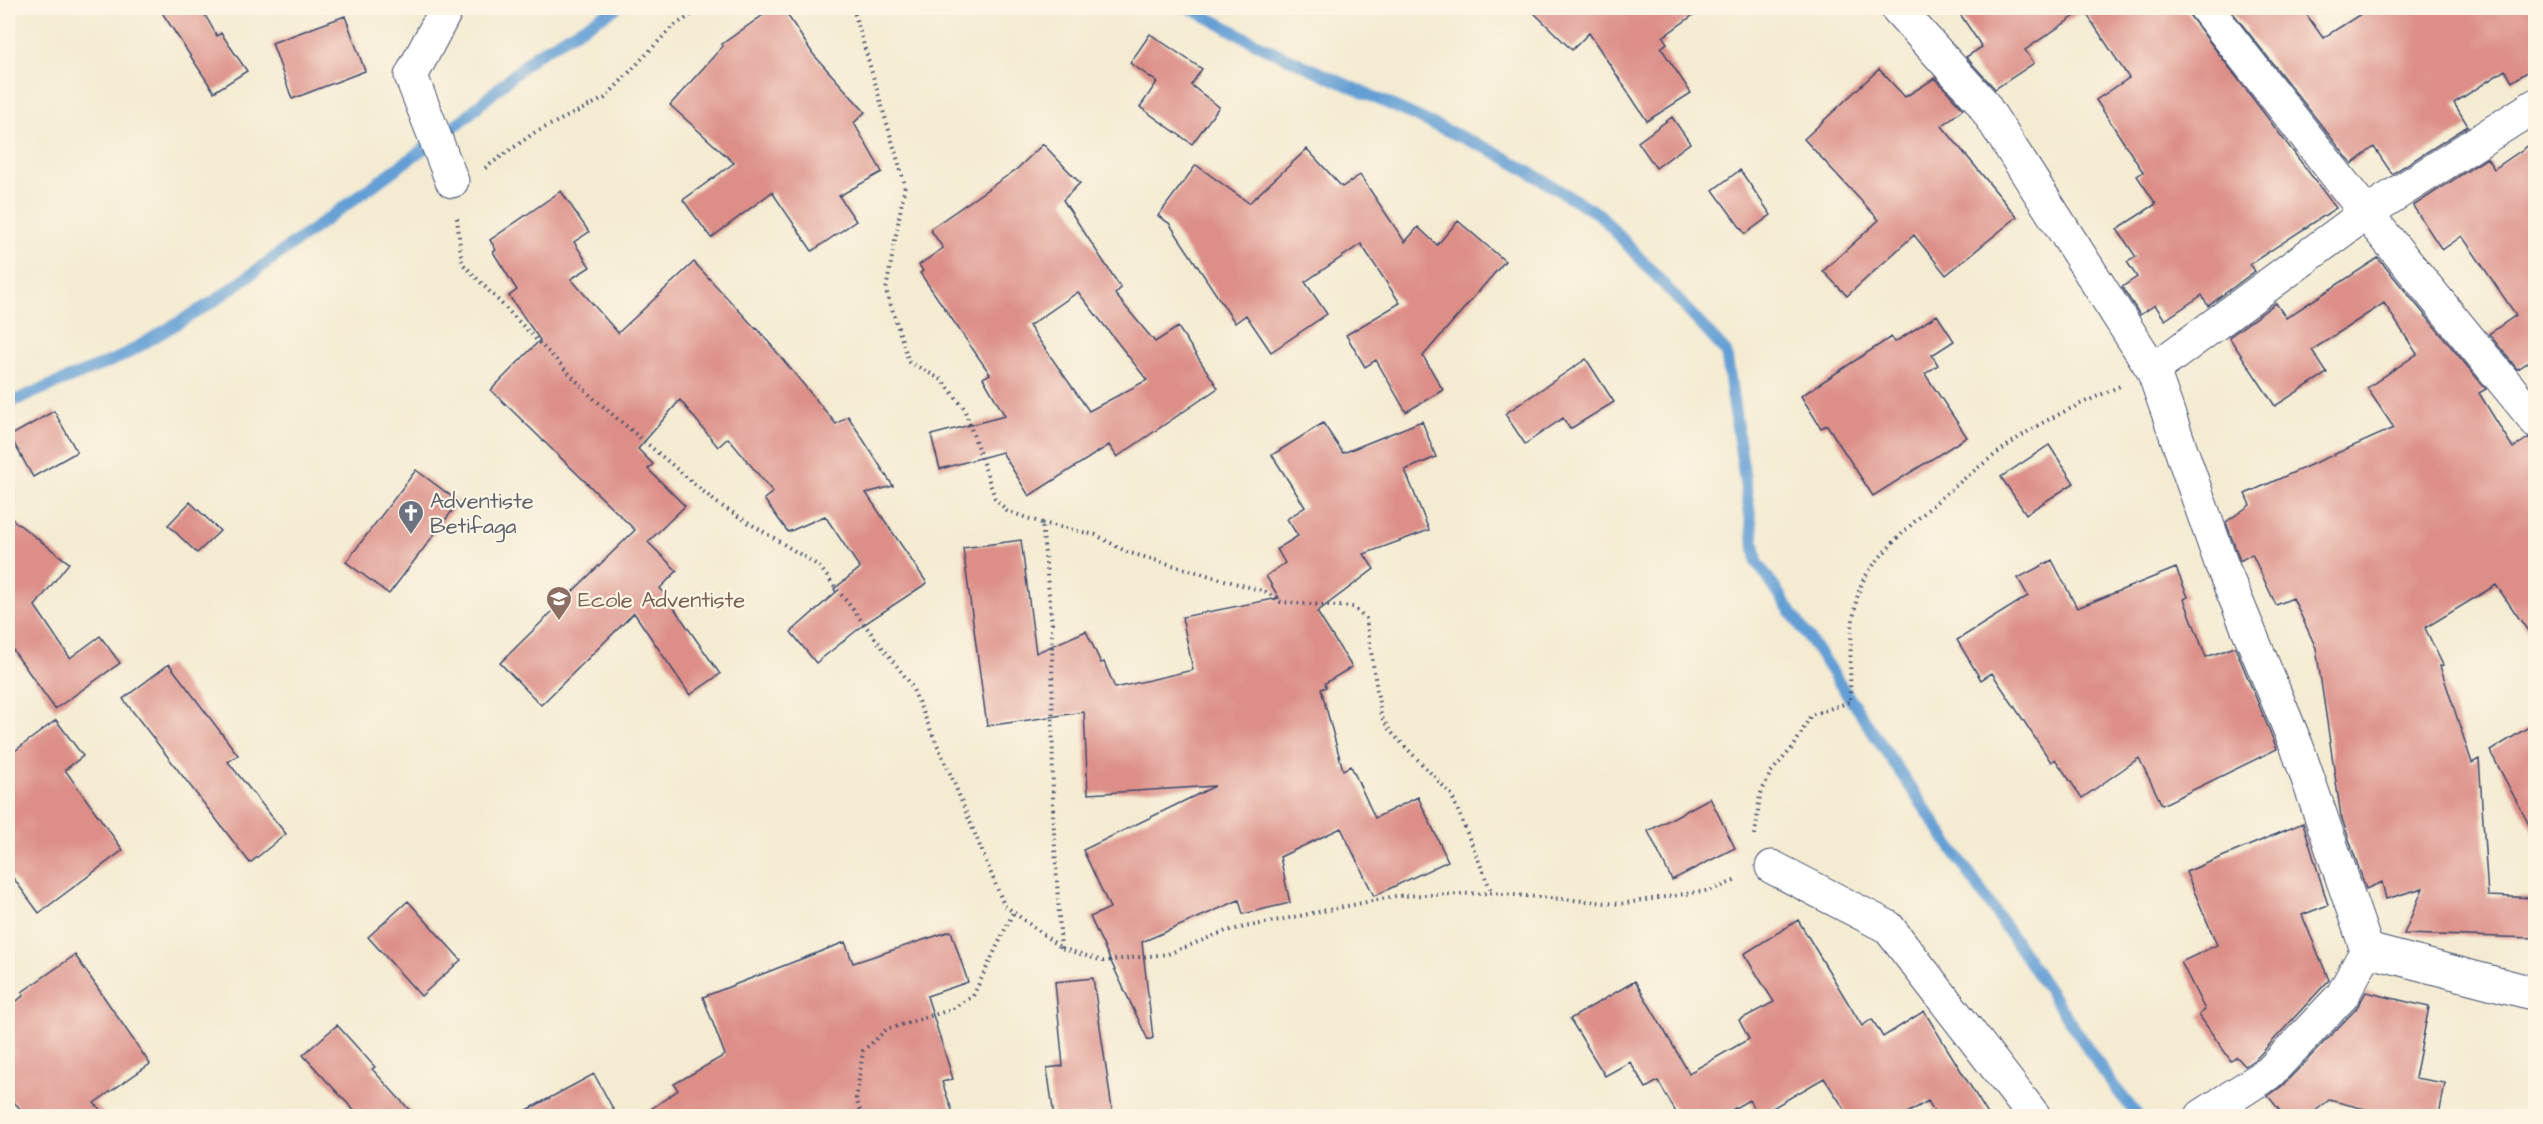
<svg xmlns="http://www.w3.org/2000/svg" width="2543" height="1124" font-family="'Architects Daughter',sans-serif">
  <rect width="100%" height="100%" fill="#fcf5e5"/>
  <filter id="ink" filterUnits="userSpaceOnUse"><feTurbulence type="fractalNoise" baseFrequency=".0167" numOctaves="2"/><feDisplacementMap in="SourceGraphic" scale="12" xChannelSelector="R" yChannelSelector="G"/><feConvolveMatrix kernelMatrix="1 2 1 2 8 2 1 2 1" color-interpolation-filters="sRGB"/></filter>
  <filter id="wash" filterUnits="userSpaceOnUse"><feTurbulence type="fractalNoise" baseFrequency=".008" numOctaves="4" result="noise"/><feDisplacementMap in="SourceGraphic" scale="24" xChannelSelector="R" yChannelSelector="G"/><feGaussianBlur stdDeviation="1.35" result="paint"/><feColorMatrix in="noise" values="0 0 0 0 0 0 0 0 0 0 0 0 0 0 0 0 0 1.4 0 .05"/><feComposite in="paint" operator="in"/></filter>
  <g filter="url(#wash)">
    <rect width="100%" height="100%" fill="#f4ebd2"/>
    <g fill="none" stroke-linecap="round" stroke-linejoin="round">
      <path stroke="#639fd4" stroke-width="12" d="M1190,8L1261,46L1499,154L1600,215L1726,352L1757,562L2113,1085L2138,1116
        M8,403L121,357L213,302L459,123L536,55L616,8"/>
    </g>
    <g id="blocks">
      <path fill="#dc8e87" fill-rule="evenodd" d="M159,8H201L217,36L221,33L247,71L214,92Z
        M773,8H783L813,54L865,112L854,123L882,172L839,196L856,221L812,251L772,192L711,238L683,200L734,163L670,105L723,46L722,44Z
        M1529,8H1703L1663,37L1667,43L1661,48L1691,93L1647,121L1589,33L1572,50Z
        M1956,8H2184L2336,208L2250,264L2255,271L2208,306L2202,295L2165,320L2155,305L2140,315L2122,287L2137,277L2127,262L2136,257L2117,229L2156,204L2137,176L2143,172L2096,100L2129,78L2084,10L2025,50L2034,63L1995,89L1966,57L1982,47Z
        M2229,8H2302L2323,38L2370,8H2535V67L2512,82L2505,70L2454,103L2468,126L2392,174L2374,147L2352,164Z
        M345,16L365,71L292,99L272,43Z
        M1150,34L1202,69L1191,85L1219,107L1192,144L1140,107L1157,82L1130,63Z
        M1879,69L1905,97L1935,78L1963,109L1942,126L2017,217L1946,275L1914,235L1847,296L1823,271L1879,220L1804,139Z
        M1672,117L1690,143L1656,168L1638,142Z
        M2535,141V357L2517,369L2489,334L2516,315L2462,236L2442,250L2413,206L2487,158L2494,169Z
        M1043,144L1080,183L1063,200L1121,288L1115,294L1155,342L1178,327L1218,388L1117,457L1109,445L1029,496L1002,452L940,469L931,435L1005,416L983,378L990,374L920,273L923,271L919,265L943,248L930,229L1017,169ZM1078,292L1147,380L1089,411L1029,326Z
        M1307,149L1342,187L1360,175L1405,242L1418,227L1437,245L1458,221L1505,261L1423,356L1443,390L1406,412L1376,360L1365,367L1346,335L1400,303L1361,244L1305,282L1327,314L1271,352L1246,315L1235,323L1169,223L1158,216L1196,165L1249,203Z
        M1740,170L1771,215L1745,234L1713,190Z
        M561,191L589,232L574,242L590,267L571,279L618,333L694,262L756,329L757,328L836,424L848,416L893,486L866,493L927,583L866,623L816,663L791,632L836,592L834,589L860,568L825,516L788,532L764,499L773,492L728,438L718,447L680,400L638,449L653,464L648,469L685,506L648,542L677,571L660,588L720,674L690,695L634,613L541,705L500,663L635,530L491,390L540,340L509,296L517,290L493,252L496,250L490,240Z
        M2378,258L2486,389L2479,393L2513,448L2528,438L2535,439V641L2496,585L2425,628L2443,665L2440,666L2472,763L2479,759L2488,896L2535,898V938L2404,934L2423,888L2386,899L2382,882L2366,889L2341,816L2316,648L2293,598L2276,605L2252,554L2240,561L2226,522L2250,505L2245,494L2394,428L2367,388L2417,354L2384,303L2312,350L2327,373L2275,406L2229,337L2276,303L2286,318Z
        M1937,315L1954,341L1932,355L1938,365L1925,374L1967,437L1873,496L1827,425L1821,428L1801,396L1891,337L1895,342Z
        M1586,359L1614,402L1570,429L1563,418L1525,444L1505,414Z
        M54,411L77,452L33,477L10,436Z
        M1422,421L1436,457L1405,470L1429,530L1364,554L1374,569L1317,612L1352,667L1325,683L1326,687L1321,689L1343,770L1351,766L1375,818L1418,797L1448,861L1374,896L1341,828L1280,857L1290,903L1243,914L1239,900L1142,942L1153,1038L1148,1040L1090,917L1110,908L1083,850L1215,786L1088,794L1084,712L987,726L963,548L1021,540L1036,653L1086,631L1101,663L1104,662L1115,688L1193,670L1182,617L1279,598L1266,576L1285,563L1277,549L1298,536L1287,519L1305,507L1272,455L1323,423L1343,453Z
        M2049,445L2074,483L2026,514L2001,477Z
        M416,470L459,502L389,594L346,562Z
        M190,502L220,531L197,553L168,525Z
        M8,516L69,563L35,606L70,658L100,636L120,663L55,709L8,643Z
        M2052,560L2077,608L2176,568L2188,597L2184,599L2206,657L2235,647L2277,749L2162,805L2139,758L2082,798L2055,759L2051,762L1992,673L1981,680L1957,640L2028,596L2018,578Z
        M169,664L238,755L228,762L286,834L250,863L123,699Z
        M56,720L83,756L65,770L123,850L39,913L8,871V756Z
        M2535,723V836L2490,751Z
        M1710,798L1735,848L1672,880L1648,831Z
        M2303,823L2328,905L2302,915L2329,980L2257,1058L2245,1066L2237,1057L2231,1061L2199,1015L2205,1010L2181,962L2217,945L2186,872Z
        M408,901L461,960L421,996L368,937Z
        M1798,920L1862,1026L1872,1019L1883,1037L1924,1011L1989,1116H1937L1928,1101L1902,1116H1849L1824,1078L1759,1116L1749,1100L1721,1116H1678L1658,1081L1646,1088L1630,1062L1605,1076L1570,1019L1635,981L1689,1073L1749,1039L1739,1020L1774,1002L1744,954Z
        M951,931L968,982L927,996L953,1079L942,1082L954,1116H641L678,1090L674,1084L725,1055L703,997L845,942L853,963Z
        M75,955L150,1064L94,1103L107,1116H27L8,1096V1008L24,995L22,992Z
        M1093,978L1113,1116H1054L1047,1068L1063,1066L1055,982Z
        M2366,992L2429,1007L2415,1078L2445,1083L2439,1116H2394L2329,1100L2309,1116H2284L2268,1096L2282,1086L2356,1009Z
        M337,1025L375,1067L372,1069L415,1116H359L303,1055Z
        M594,1074L617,1116H516Z"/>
    </g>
  </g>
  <g filter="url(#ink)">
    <use href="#blocks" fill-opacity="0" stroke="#3c4b6f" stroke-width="1.5"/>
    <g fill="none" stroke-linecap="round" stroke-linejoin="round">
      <defs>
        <path id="minor" d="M447,8L411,76L452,181
          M1897,8L1981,101L2153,370L2222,566L2297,747L2367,950L2536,994
          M2206,8L2366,213L2536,421
          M2153,370L2366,213L2536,105
          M1772,867L1888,927L2034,1116
          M2202,1116L2269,1073L2342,996L2367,950"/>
      </defs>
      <use href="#minor" stroke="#3c4b6f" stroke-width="35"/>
      <path stroke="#3c4b6f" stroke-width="4" stroke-dasharray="1.5 4.5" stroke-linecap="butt" d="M853,8L905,185L886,290L909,362L942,380L964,408L995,498L1007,511L1042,523L1052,625L1053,815L1061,948
        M485,168L534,133L605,98L672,27L702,8
        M457,218L462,263L592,397L717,503L819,566L910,683L952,778L1004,905L1061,948L1103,961L1168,954L1226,931L1396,896L1492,893L1619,904L1711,890L1737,880
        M1042,523L1096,535L1127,552L1266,592L1281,602L1353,607L1366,619L1381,716L1390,731L1451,794L1492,893
        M1755,835L1760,795L1771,772L1794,746L1811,715L1850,702C1851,664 1848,625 1860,588C1873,547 1997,449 2037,426C2063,411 2092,399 2120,386
        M862,1116L856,1099L863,1051L887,1029L950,1010L973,996L1013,913"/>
      <use href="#minor" stroke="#fff" stroke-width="33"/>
    </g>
  </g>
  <defs>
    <symbol id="church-pin" viewBox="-11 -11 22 30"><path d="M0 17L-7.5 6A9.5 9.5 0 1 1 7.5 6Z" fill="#6b7280" stroke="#fcf5e5"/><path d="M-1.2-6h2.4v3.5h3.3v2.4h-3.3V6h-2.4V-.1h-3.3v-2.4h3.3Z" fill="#fff"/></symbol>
    <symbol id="school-pin" viewBox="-11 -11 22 30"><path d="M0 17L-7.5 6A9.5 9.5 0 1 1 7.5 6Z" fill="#8d6e63" stroke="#fcf5e5"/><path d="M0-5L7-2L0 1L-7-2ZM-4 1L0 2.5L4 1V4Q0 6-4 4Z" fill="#fff"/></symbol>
  </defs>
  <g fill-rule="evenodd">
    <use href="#church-pin" x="396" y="498" width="30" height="40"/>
    <use href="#school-pin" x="544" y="584" width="30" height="40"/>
  </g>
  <g text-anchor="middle" stroke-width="4.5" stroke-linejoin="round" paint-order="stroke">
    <g font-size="22" fill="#5b616d" stroke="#fcf5e5" text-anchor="start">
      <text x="430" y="508">Adventiste<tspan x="430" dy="25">Betifaga</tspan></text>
    </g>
    <g font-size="22" fill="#785e54" stroke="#fcf5e5" text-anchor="start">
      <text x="578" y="607">Ecole Adventiste</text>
    </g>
  </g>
  <rect width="2543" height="1124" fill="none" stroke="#fcf5e5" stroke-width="30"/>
</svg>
